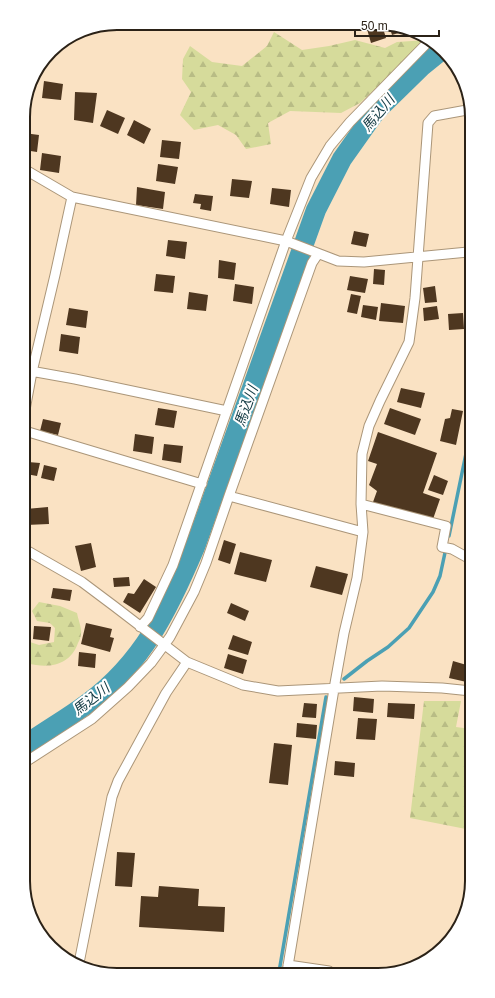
<svg xmlns="http://www.w3.org/2000/svg" width="495" height="998" font-family="Arial,'Noto Sans JP',sans-serif">
  <defs>
    <pattern id="forest-firs" width="22" height="20" patternUnits="userSpaceOnUse"><rect width="22" height="20" fill="#d6db9b"/><path d="M5 1l3.5 6h-7zM16 11l3.5 6h-7z" fill="#b8bc85"/></pattern>
  </defs>
  <rect width="100%" height="100%" fill="#fae2c3"/>
  <path fill="url(#forest-firs)" d="M274,32L302,50L329,46L355,40L385,48L397,42L427,40L360,103L341,113L290,111L268,123L271,144L246,149L236,135L218,125L194,130L180,115L191,92L182,79L183,59L190,46L212,62L242,66L267,46Z
    M39,602L60,606L77,613C78,619 82,628 81,634C81,637 79,641 78,643C70,666 48,669 27,663V641L39,645L54,642L55,628L50,623L37,621L32,611Z
    M424,701H461L456,727L471,729V830L410,818Z"/>
  <g fill="none" stroke-linecap="round" stroke-linejoin="round">
    <path stroke="#4ba0b4" stroke-width="3.5" d="M449,536L469,439
      M344,679L367,661L388,647L409,628L433,592L440,576L446,548
      M279,972L326,697"/>
    <path stroke="#4ba0b4" stroke-width="20" d="M27,744C47,730 68,718 88,703C143,663 169,608 195,547L316,210L342,159L376,111L421,67L442,50"/>
  </g>
  <path fill="#4e3720" d="M382,25L386,38L371,43L367,29Z
    M389,25H396L408,30L392,35Z
    M44,81L63,84L61,100L42,98Z
    M75,92L97,93L93,123L74,120Z
    M107,110L125,118L118,134L100,126Z
    M134,120L151,129L144,144L127,135Z
    M24,133L39,135L37,152L24,150Z
    M162,140L181,142L179,159L160,157Z
    M42,153L61,156L59,173L40,170Z
    M158,164L178,167L175,184L156,181Z
    M232,179L252,181L249,198L230,196Z
    M137,187L165,192L163,209L136,205Z
    M272,188L291,190L289,207L270,204Z
    M195,194L213,196L211,211L200,209L201,204L193,203Z
    M354,231L369,234L366,247L351,244Z
    M168,240L187,242L185,259L166,256Z
    M219,260L236,263L234,280L218,278Z
    M374,269L385,270L384,285L373,284Z
    M156,274L175,276L173,293L154,291Z
    M350,276L368,279L365,293L347,290Z
    M235,284L254,287L252,304L233,301Z
    M435,286L437,302L425,303L423,288Z
    M189,292L208,295L206,311L187,309Z
    M351,294L361,296L357,314L347,312Z
    M381,303L405,306L403,323L379,321Z
    M363,305L378,307L376,320L361,317Z
    M437,306L439,319L424,321L423,308Z
    M69,308L88,311L86,328L66,325Z
    M463,313L464,329L449,330L448,314Z
    M61,334L80,337L78,354L59,351Z
    M401,388L425,393L421,408L397,402Z
    M158,408L177,411L174,428L155,425Z
    M390,408L421,419L415,435L384,424Z
    M452,409L463,411L456,445L440,441L445,419L450,418Z
    M43,419L61,423L58,435L40,431Z
    M378,432L437,453L423,493L440,499L432,522L373,502L377,491L369,485L377,464L368,461Z
    M135,434L154,437L152,454L133,451Z
    M164,444L183,446L181,463L162,460Z
    M28,462L40,463L37,476L26,474Z
    M44,465L57,468L54,481L41,478Z
    M434,475L448,481L443,495L428,490Z
    M48,507L49,524L26,525V509Z
    M224,540L236,544L230,564L218,560Z
    M91,543L96,567L81,571L75,546Z
    M240,552L272,560L266,582L234,574Z
    M316,566L348,574L342,595L310,587Z
    M26,568L31,569L29,582H26Z
    M129,577L130,586L114,587L113,578Z
    M144,579L156,587L140,613L123,602L128,593L134,594Z
    M470,582V598L464,595Z
    M53,588L72,590L70,601L51,598Z
    M26,593L30,594L29,607H26Z
    M231,603L249,611L245,621L227,613Z
    M86,623L112,629L110,637L114,638L110,652L81,644Z
    M34,626L51,627L49,641L33,639Z
    M233,635L252,642L248,655L228,649Z
    M79,652L96,654L95,668L78,666Z
    M228,654L247,660L243,674L224,668Z
    M453,661L470,666L471,683L449,678Z
    M354,697L374,699L373,713L353,711Z
    M304,703L317,704L316,718L302,717Z
    M388,703L415,704L414,719L387,717Z
    M358,718L377,719L375,740L356,739Z
    M297,723L317,725L316,739L296,737Z
    M274,743L292,745L288,785L269,783Z
    M335,761L355,763L354,777L334,775Z
    M117,852L135,853L132,887L115,886Z
    M159,886L199,889L198,906L225,907L224,932L139,927L141,896L158,897Z
    M211,968L228,970V973H211Z"/>
  <g fill="none" stroke-linecap="round" stroke-linejoin="round">
    <defs>
      <path id="minor" d="M24,169L72,197L286,241L338,261L364,262L468,252
        M25,370L75,379L227,411
        M25,410L32,372L55,275L72,197
        M25,431L202,484
        M229,496L363,532
        M361,504L446,526L442,547L452,549L470,559
        M26,550L82,582L114,606L187,662L243,685L278,691L382,686L442,688L471,691
        M140,627L148,618L173,565L286,241L311,178L330,146L350,122L429,41
        M27,761L92,719L128,687L151,663L170,637L194,592L206,563L229,496L312,263L318,254
        M79,963L112,797L118,781L166,693L187,662
        M288,965L329,971
        M287,972L334,689L344,633L357,578L363,532L361,504L362,454L369,426L380,401L409,342L415,298L428,123L434,116L467,110"/>
    </defs>
    <use href="#minor" stroke="#ab9679" stroke-width="11"/>
    <use href="#minor" stroke="#fff" stroke-width="9"/>
  </g>
  <g text-anchor="middle" stroke-width="4" stroke-linejoin="round" paint-order="stroke">
    <g font-size="14" font-style="italic" fill="#103841" stroke="#fff">
      <text transform="translate(378 113) rotate(-50)" y="5">馬込川</text>
      <text transform="translate(246 406) rotate(-70)" y="5">馬込川</text>
      <text transform="translate(91 699) rotate(-38)" y="5">馬込川</text>
    </g>
  </g>
  <path d="M0 0H495V998H0ZM117 30H378A87 87 0 0 1 465 117V881A87 87 0 0 1 378 968H117A87 87 0 0 1 30 881V117A87 87 0 0 1 117 30Z" fill="#fff" fill-rule="evenodd"/>
  <path fill="none" stroke="#2b2217" stroke-width="2" d="M117 30H378A87 87 0 0 1 465 117V881A87 87 0 0 1 378 968H117A87 87 0 0 1 30 881V117A87 87 0 0 1 117 30Z"/>
  <path d="M355 30v6h84v-6" fill="none" stroke="#2b2217" stroke-width="2"/>
  <text x="361" y="30" font-size="12" fill="#2b2217" stroke="#ffffff" stroke-width="3" paint-order="stroke">50 m</text>
</svg>
